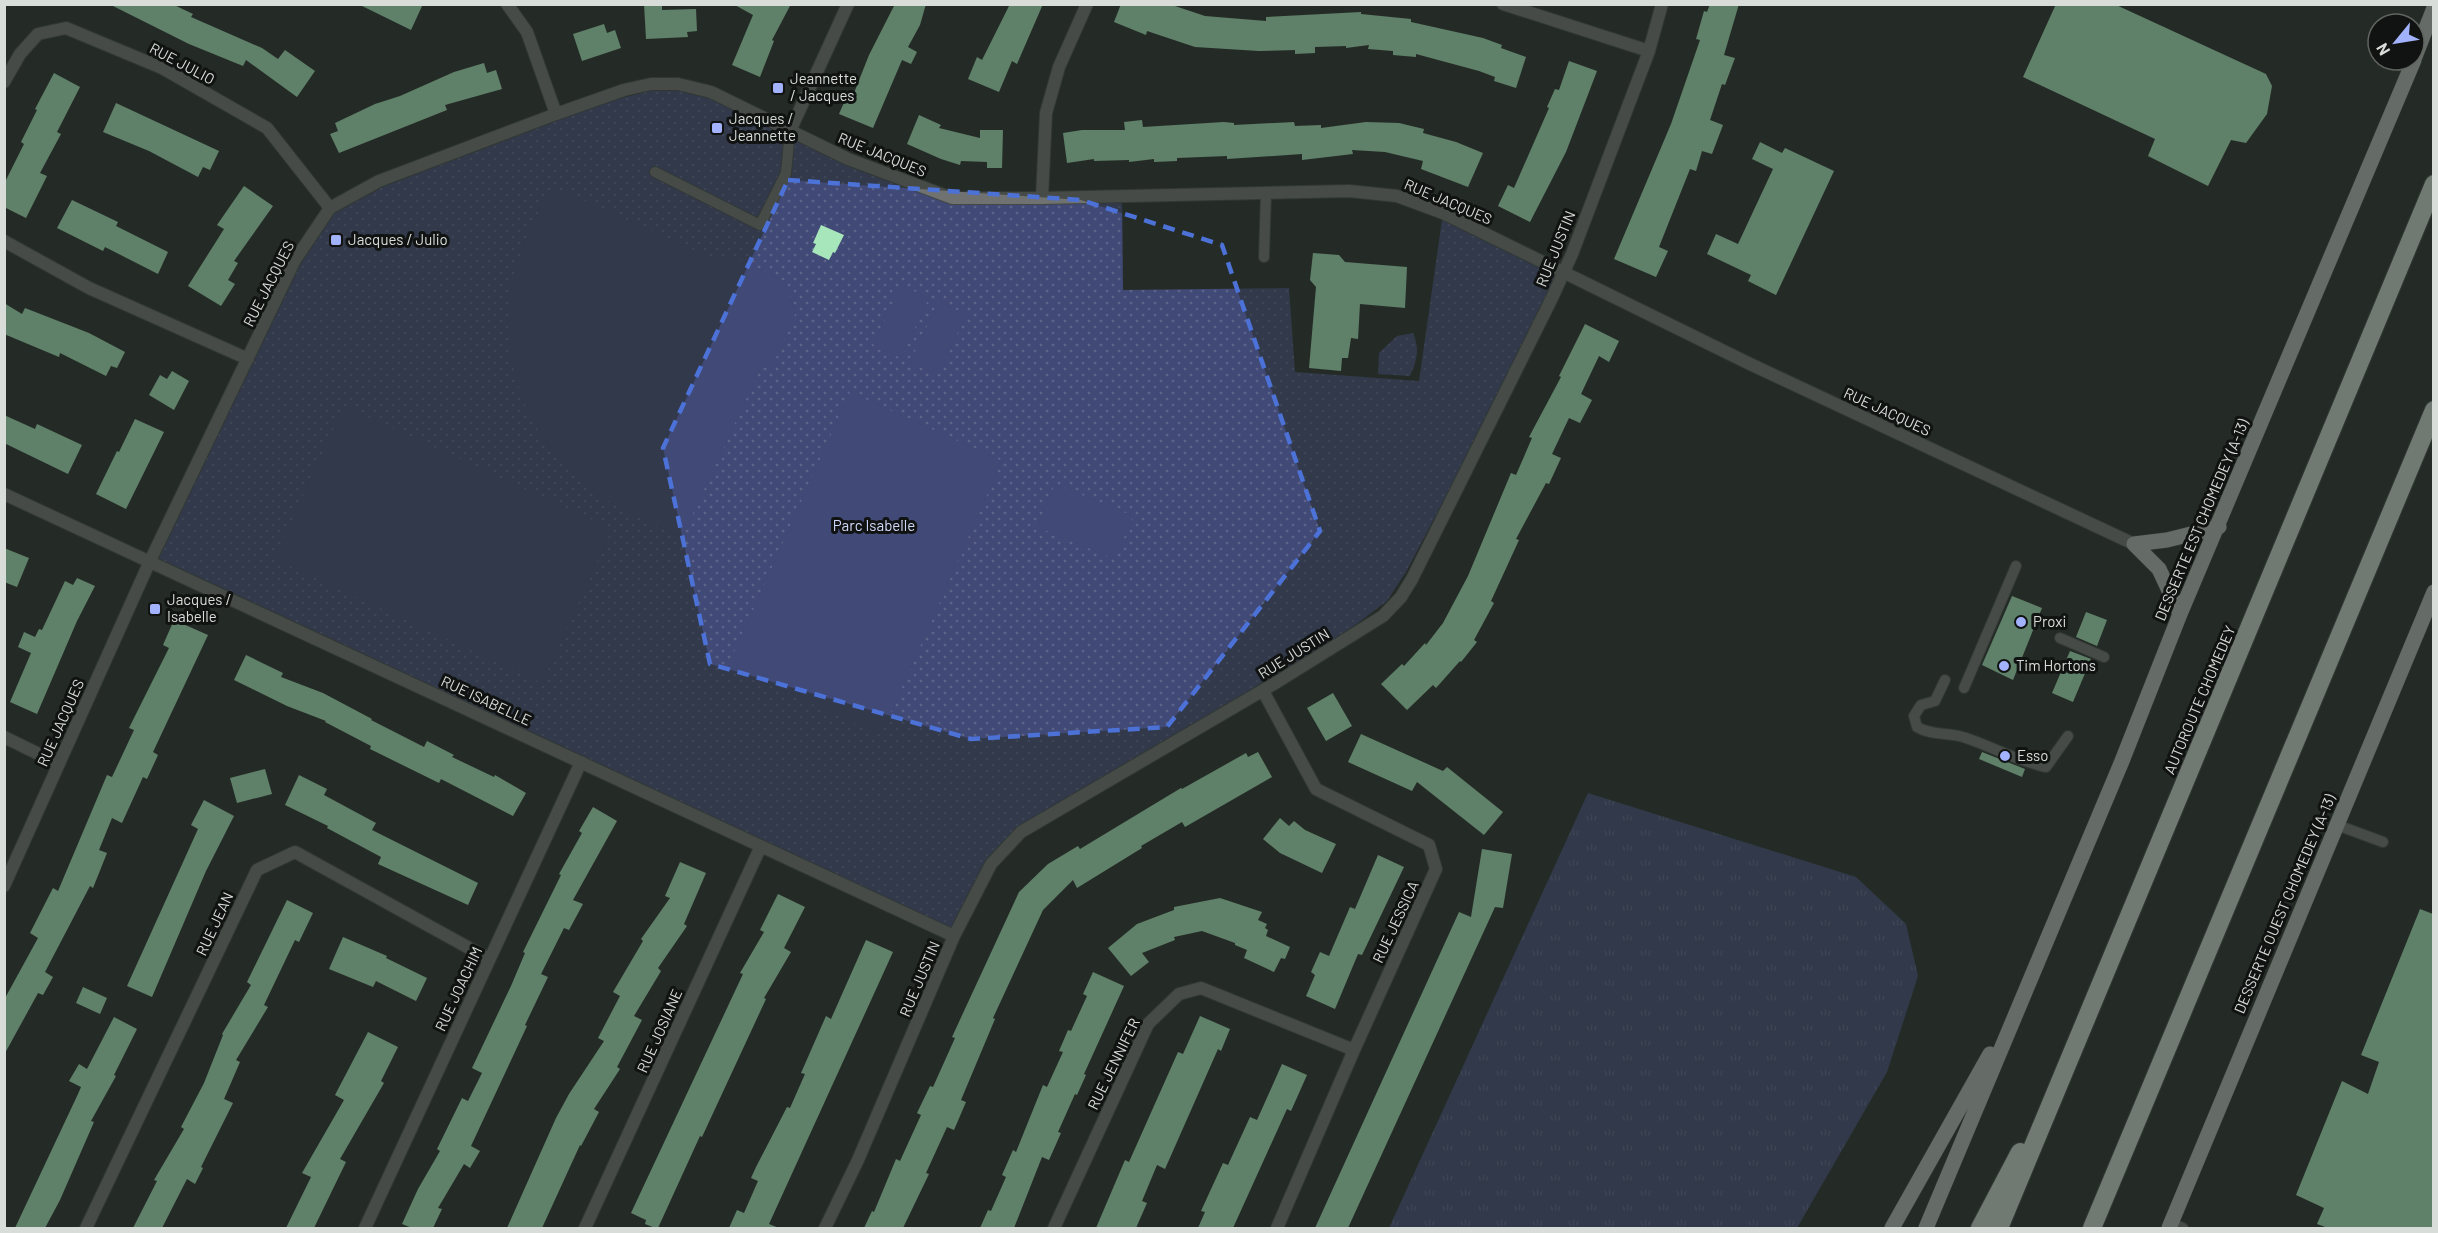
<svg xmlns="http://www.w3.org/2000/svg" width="2438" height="1233" font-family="Barlow,sans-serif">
  <defs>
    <pattern id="grass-tufts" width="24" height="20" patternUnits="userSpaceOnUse" patternTransform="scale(1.5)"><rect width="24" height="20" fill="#414976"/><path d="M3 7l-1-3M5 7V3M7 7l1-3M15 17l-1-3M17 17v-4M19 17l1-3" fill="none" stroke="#5c6389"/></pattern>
    <pattern id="park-dots" width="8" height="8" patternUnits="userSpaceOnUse" patternTransform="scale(1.5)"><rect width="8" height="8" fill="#414976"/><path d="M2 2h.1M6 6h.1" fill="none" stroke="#5c6389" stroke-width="1.8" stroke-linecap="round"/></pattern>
  </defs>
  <rect width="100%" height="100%" fill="#252c27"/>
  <path fill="url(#grass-tufts)" d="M1588,793L1856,877L1906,924L1918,976L1887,1072L1797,1228H1389Z"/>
  <path fill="url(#park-dots)" d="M678,84L952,198L1122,196L1123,290L1289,288L1295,372L1419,381L1443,213L1566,268L1406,572L1387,601L1292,673H1278L1021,832L991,864L954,936L150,561L295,260L330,208L379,181L556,114Z
    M1413,333C1420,349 1417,360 1410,376L1378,374L1379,353L1397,336Z"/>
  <path fill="#414976" d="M552,186L725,264L729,255L784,281L796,312L771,369L762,365L682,537C653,523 623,512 596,493C535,451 500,371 510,297C515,257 534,221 552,186Z
    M901,285L929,298L901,358L873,345Z
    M939,301L966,315L938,375L910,362Z
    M850,392L1002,461L881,735L728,666Z
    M344,406L612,529L542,683L274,559Z
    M1055,484L1133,516L1115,559L1037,527Z"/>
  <path fill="#a7e6ba" d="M109,4H172L193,14L191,17L262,48L278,59L285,50L315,71L297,97L246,60L243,66L189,44Z
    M358,4H423L411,30Z
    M644,4H662V10L696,9L697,31L687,32L688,37L646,39Z
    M733,4H791L772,40L774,41L760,77L732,65L753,15Z
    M895,4H926L920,25L908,47L917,52L911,64L902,60L873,128L839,114L849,91L854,93L869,55Z
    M1010,4H1043L1017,64L1012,61L999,92L968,79L977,57L982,60Z
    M1121,4H1169L1205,16L1266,21V17L1361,12V14L1411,19V22L1483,38L1502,45L1501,48L1526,57L1516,88L1494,81L1495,77L1479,71L1416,54V57L1393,55V51L1368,49L1369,45L1346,48V46L1315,47V53L1295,54V50L1259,51L1195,47L1147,31L1146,35L1114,22Z
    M1710,4H1739L1724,55L1735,58L1725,85L1722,84L1710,120L1723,125L1712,154L1702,151L1696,171L1690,169L1659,247L1668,251L1656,277L1614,259L1671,124L1700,40L1696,39L1704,11L1707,12Z
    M2056,4H2114L2266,74L2272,86L2267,114L2246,143L2231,140L2208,186L2148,156L2155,139L2023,77Z
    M604,24L607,33L615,30L621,48L582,61L573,34Z
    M1569,61L1597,71L1566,152L1530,222L1498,206L1508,185L1514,188L1549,108L1547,107L1555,89L1559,90Z
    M484,63L487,73L496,70L502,89L445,105L447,110L339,153L330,134L338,131L335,123L375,104L400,96L454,72Z
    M54,73L80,87L57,132L61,134L40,173L47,176L26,218L4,207V184L24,144L21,142L37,110L35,109Z
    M116,103L219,151L210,170L203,167L198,177L149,151L103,132Z
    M919,115L941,125L939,128L980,138V130H1003L1002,168H987V162L961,161L960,165L941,159L907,144Z
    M1142,120L1143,127L1224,122L1234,123V125L1294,122L1295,126L1321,125V128L1366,122L1399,123L1424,129L1423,133L1456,142L1483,153L1468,187L1421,169L1423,161L1385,152L1352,150L1353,154L1302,160V154L1227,159V156L1177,158V161L1154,162V159L1129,162V160L1094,161V159L1067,163L1063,133L1082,130H1125L1124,122Z
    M1760,142L1782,153L1785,148L1834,171L1776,295L1748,281L1751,275L1707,254L1716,234L1738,244L1773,169L1752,159Z
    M244,186L273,206L234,261L238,263L228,280L235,284L221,306L188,286L224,229L217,225Z
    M72,200L118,222L116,226L168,252L158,274L105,247L103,251L57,228Z
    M821,225L844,235L835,253L833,252L829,260L812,252L816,244L813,243Z
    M1313,253L1339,255L1345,262L1407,267L1405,308L1360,304L1358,339L1351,338L1348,358H1342L1341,371L1309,368L1316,287L1310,280Z
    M4,303L22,314L25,308L89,333L125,352L117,368L111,366L106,376L60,353L59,357L4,334Z
    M1585,324L1619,341L1609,362L1599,356L1581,394L1592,400L1580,423L1569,418L1552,454L1561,458L1549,484L1546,483L1516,539L1519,540L1491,601L1494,603L1474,640L1477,642L1461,662L1460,661L1436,688L1433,685L1407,710L1381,684L1402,664L1404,666L1425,643L1426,645L1443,623L1468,576L1511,473L1516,475L1532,438L1529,437L1561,377L1559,376Z
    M172,371L189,381L174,410L149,395L160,375L167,379Z
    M4,415L35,429L37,424L82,445L68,474L4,443Z
    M135,419L164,432L126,509L96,494L117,451L119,452Z
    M4,548L29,558L17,587L4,582Z
    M77,578L95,586L77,621L37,714L10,702L31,653L18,647L24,632L35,637L39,629L42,630L65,581L73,585Z
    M2012,596L2042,608L2013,680L1982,665Z
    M2086,612L2107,620L2097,646L2076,637Z
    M174,620L208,635L153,752L158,755L147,779L143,777L122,823L112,818L99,850L107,853L93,888L90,886L45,972L53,977L43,995L38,993L4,1055V1000L38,938L30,933L53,888L58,891L107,775L112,777L134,730L129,728L169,648L163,645Z
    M2070,651L2091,659L2073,702L2052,693Z
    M246,655L283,673L281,677L323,693L372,719L371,720L424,747L427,741L454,755L452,757L494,777L495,775L526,793L513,816L441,779L439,783L370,749L371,746L325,722L326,721L287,706L234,680Z
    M1333,693L1352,726L1326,741L1307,708Z
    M1361,734L1443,771L1447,767L1503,812L1484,835L1417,782L1412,791L1348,762Z
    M1258,752L1272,777L1185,827L1182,822L1141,846L1142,848L1077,888L1073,880L1043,910L993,1018L995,1019L961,1100L966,1102L954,1130L947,1127L926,1173L929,1174L903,1228H864L872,1211L874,1212L896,1159L900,1161L921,1115L917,1113L930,1086L933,1087L955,1038L952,1037L1019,892L1048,864L1078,846L1080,849L1181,788L1182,789L1246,753L1248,757Z
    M1982,752L2025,769L2022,777L1979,759Z
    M265,769L272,794L237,803L230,778Z
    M299,775L327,789L324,795L376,823L372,830L478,883L468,905L378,864L381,857L327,828L328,826L285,805Z
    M204,800L234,816L206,871L152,997L127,986L198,829L191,825Z
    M593,807L617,821L573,900L583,904L569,930L564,928L541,974L548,977L525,1025L527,1026L471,1146L480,1151L470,1168L464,1164L438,1208L442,1209L433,1228H412L402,1224L418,1189L440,1151L437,1149L462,1098L468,1101L482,1073L472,1068L511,986L525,953L523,952L561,875L559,874L582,833L579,831Z
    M1280,818L1289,826L1294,821L1305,830L1336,844L1322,873L1280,853L1263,839Z
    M1482,849L1512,854L1503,908L1495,907L1348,1228H1315L1459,912L1471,917Z
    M1378,855L1404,867L1362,955L1358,954L1335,1009L1306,996L1315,975L1311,972L1320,952L1329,956L1350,907L1355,909Z
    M680,862L706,873L684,924L687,926L658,968L661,971L634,1016L642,1020L617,1067L620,1069L594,1109L599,1112L581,1146L580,1145L542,1228H507L556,1118L569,1094L604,1041L598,1038L620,996L613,992L643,941L641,939L670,898L665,896Z
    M778,894L805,907L784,948L791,952L764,998L766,999L702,1137L700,1136L658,1228H655L645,1224L646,1220L631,1213L743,974L740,973L764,932L760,930Z
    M1220,898L1262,912L1258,920L1267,924L1265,928L1268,930L1266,936L1290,947L1285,959L1281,958L1274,972L1244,958L1247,950L1235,945V943L1202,931L1174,937L1175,940L1142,953L1149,962L1131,976L1108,948L1137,924L1174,910V907Z
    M287,900L313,913L299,942L295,940L264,1005L268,1007L236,1060L240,1062L224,1099L233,1103L201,1167L203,1168L195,1184L187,1179L162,1228H133L157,1181L154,1180L184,1129L181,1127L204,1083L223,1035L222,1034L251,985L247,982Z
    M2420,909L2433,914V1228H2328L2317,1224L2324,1208L2296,1195L2342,1081L2368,1094L2379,1062L2361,1055Z
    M343,937L387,956L386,958L427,978L416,1001L376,981L373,987L329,969Z
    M866,940L893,952L769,1224L779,1228H729L737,1210L744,1213L758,1181L751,1178L756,1167L787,1107L790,1108L805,1074L801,1073L826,1016L831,1019Z
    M1093,972L1124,986L1084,1074L1086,1075L1077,1095L1075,1094L1058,1132L1061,1133L1049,1160L1042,1157L1014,1228H980L988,1210L991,1211L1006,1177L1002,1175L1013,1150L1016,1152L1043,1085L1047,1087L1063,1052L1059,1051L1068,1030L1071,1031L1087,996L1083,994Z
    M83,987L107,998L100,1014L76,1003Z
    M1200,1016L1230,1029L1221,1051L1218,1049L1165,1169L1157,1165L1142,1201L1147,1203L1136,1228H1096L1125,1160L1129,1162L1178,1052L1183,1054Z
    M114,1017L137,1029L114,1075L116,1076L91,1121L94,1122L60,1200L45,1228H15L78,1094L81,1087L69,1081L79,1064L87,1069Z
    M368,1032L398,1047L381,1081L384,1083L340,1159L346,1162L314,1228H286L311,1177L302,1173L344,1100L335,1095Z
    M1282,1064L1307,1075L1291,1111L1287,1109L1233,1228H1198L1205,1212L1201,1211L1223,1163L1228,1165L1250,1117L1257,1120Z"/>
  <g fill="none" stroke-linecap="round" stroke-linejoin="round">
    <defs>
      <path id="service" d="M655,172L760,225L786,173L790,131
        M1264,257L1266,193
        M2060,638L2104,657
        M1945,680L1935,701L1921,705L1914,716L1917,727C1932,736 1950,732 1966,738C1993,747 2017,761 2046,767L2068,736
        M1964,688L2016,566
        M2337,825L2383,842
        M2171,1223L2183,1228"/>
      <path id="minor" d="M507,4L527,32L556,114
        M1503,4L1649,51
        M4,82L20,54L38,34L66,28L162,68L267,128L330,208
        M790,131L848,4
        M1042,198L1046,113L1059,67L1087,4
        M4,241L89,288L248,359
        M4,494L954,936
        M1263,691L1316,789L1429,845L1436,869L1354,1050L1277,1228
        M4,737L59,764
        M4,886L150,561L295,260L330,208L379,181L556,114L624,90L651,84H678L711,92L848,159L952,198H1042L1349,191L1397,196L1443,213L1748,363L2134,544
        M86,1228L257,870L295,852L489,959
        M365,1228L581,762
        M585,1228L761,846
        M825,1228L858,1160L954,936L991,864L1021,832L1277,682L1383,616L1401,597L1412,579L1552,298L1572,254L1649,51L1662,4
        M1054,1228L1148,1024L1179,994L1201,988L1354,1050"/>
      <path id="primary" d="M2414,59L2434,8
        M2134,544L2167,540L2219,527
        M2134,544L2159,569L2180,614
        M1892,1228L1990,1054
        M1926,1228L2122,761L2180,614L2414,60
        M2169,1228L2434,592"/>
      <path id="motorway" d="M1980,1228L2020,1152
        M1999,1228L2434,184
        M2092,1228L2434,410"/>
    </defs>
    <use href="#service" stroke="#424844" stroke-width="12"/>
    <use href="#minor" stroke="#424844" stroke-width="14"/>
    <use href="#primary" stroke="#424844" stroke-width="16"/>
    <use href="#motorway" stroke="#424844" stroke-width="20"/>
    <use href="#service" stroke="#6f7270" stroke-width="10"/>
    <use href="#minor" stroke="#6f7270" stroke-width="12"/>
    <use href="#primary" stroke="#b3bbb5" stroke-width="15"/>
    <use href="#motorway" stroke="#ced8d1" stroke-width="18"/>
  </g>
  <path d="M0 0H2438V1233H0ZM788,180L1081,200L1222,245L1320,531L1167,727L971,739L710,664L663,448Z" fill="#252c27" fill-opacity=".55" fill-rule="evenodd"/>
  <path fill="none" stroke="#4c72d8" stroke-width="4.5" stroke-dasharray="12 8" stroke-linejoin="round" d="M788,180L1081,200L1222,245L1320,531L1167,727L971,739L710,664L663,448Z"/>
  <g fill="#a3b2fd" stroke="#101311" stroke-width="2">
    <rect x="772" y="82" width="12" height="12" rx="3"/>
    <rect x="711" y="122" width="12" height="12" rx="3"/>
    <rect x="330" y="234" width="12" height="12" rx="3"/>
    <rect x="149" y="603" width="12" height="12" rx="3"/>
    <circle cx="2021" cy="622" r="6"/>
    <circle cx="2004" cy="666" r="6"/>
    <circle cx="2005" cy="756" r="6"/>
  </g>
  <g text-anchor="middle" stroke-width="6" stroke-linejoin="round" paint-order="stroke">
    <g font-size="15" fill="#d8ddda" stroke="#101311">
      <text transform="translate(182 64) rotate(28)" y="5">RUE JULIO</text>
      <text transform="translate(882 155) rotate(22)" y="5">RUE JACQUES</text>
      <text transform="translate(1448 202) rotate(23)" y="5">RUE JACQUES</text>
      <text transform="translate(1556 249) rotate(-68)" y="5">RUE JUSTIN</text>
      <text transform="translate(269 284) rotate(-63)" y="5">RUE JACQUES</text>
      <text transform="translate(1887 412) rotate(25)" y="5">RUE JACQUES</text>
      <text transform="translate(2202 520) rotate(-67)" y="5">DESSERTE EST CHOMEDEY (A-13)</text>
      <text transform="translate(1294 654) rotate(-32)" y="5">RUE JUSTIN</text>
      <text transform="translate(2200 700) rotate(-67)" y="5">AUTOROUTE CHOMEDEY</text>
      <text transform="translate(486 701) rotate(25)" y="5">RUE ISABELLE</text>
      <text transform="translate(61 723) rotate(-66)" y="5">RUE JACQUES</text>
      <text transform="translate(2285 904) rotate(-67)" y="5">DESSERTE OUEST CHOMEDEY (A-13)</text>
      <text transform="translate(1396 922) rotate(-65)" y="5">RUE JESSICA</text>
      <text transform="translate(215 924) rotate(-65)" y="5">RUE JEAN</text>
      <text transform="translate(920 979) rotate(-67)" y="5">RUE JUSTIN</text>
      <text transform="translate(459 989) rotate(-65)" y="5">RUE JOACHIM</text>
      <text transform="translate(660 1031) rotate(-66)" y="5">RUE JOSIANE</text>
      <text transform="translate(1114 1064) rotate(-64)" y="5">RUE JENNIFER</text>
    </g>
    <g font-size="15" fill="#d8ddda" stroke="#101311" text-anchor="start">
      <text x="790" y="84">Jeannette<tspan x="790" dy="17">/ Jacques</tspan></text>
      <text x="729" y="124">Jacques /<tspan x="729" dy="17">Jeannette</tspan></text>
      <text x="348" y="245">Jacques / Julio</text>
      <text x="167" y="605">Jacques /<tspan x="167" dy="17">Isabelle</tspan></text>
      <text x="2033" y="627">Proxi</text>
      <text x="2016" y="671">Tim Hortons</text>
      <text x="2017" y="761">Esso</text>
    </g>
    <g font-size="15" fill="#d1d9fb" stroke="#101311">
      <text x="874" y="531">Parc Isabelle</text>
    </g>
  </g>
  <rect width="2438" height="1233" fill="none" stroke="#d8ddda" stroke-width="12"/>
  <g transform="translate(2396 42) rotate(240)"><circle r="28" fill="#101311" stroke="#606461" stroke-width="1.5"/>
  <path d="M0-4.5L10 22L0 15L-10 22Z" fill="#a3b2fd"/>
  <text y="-9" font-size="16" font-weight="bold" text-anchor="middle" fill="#d8ddda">N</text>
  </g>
</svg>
